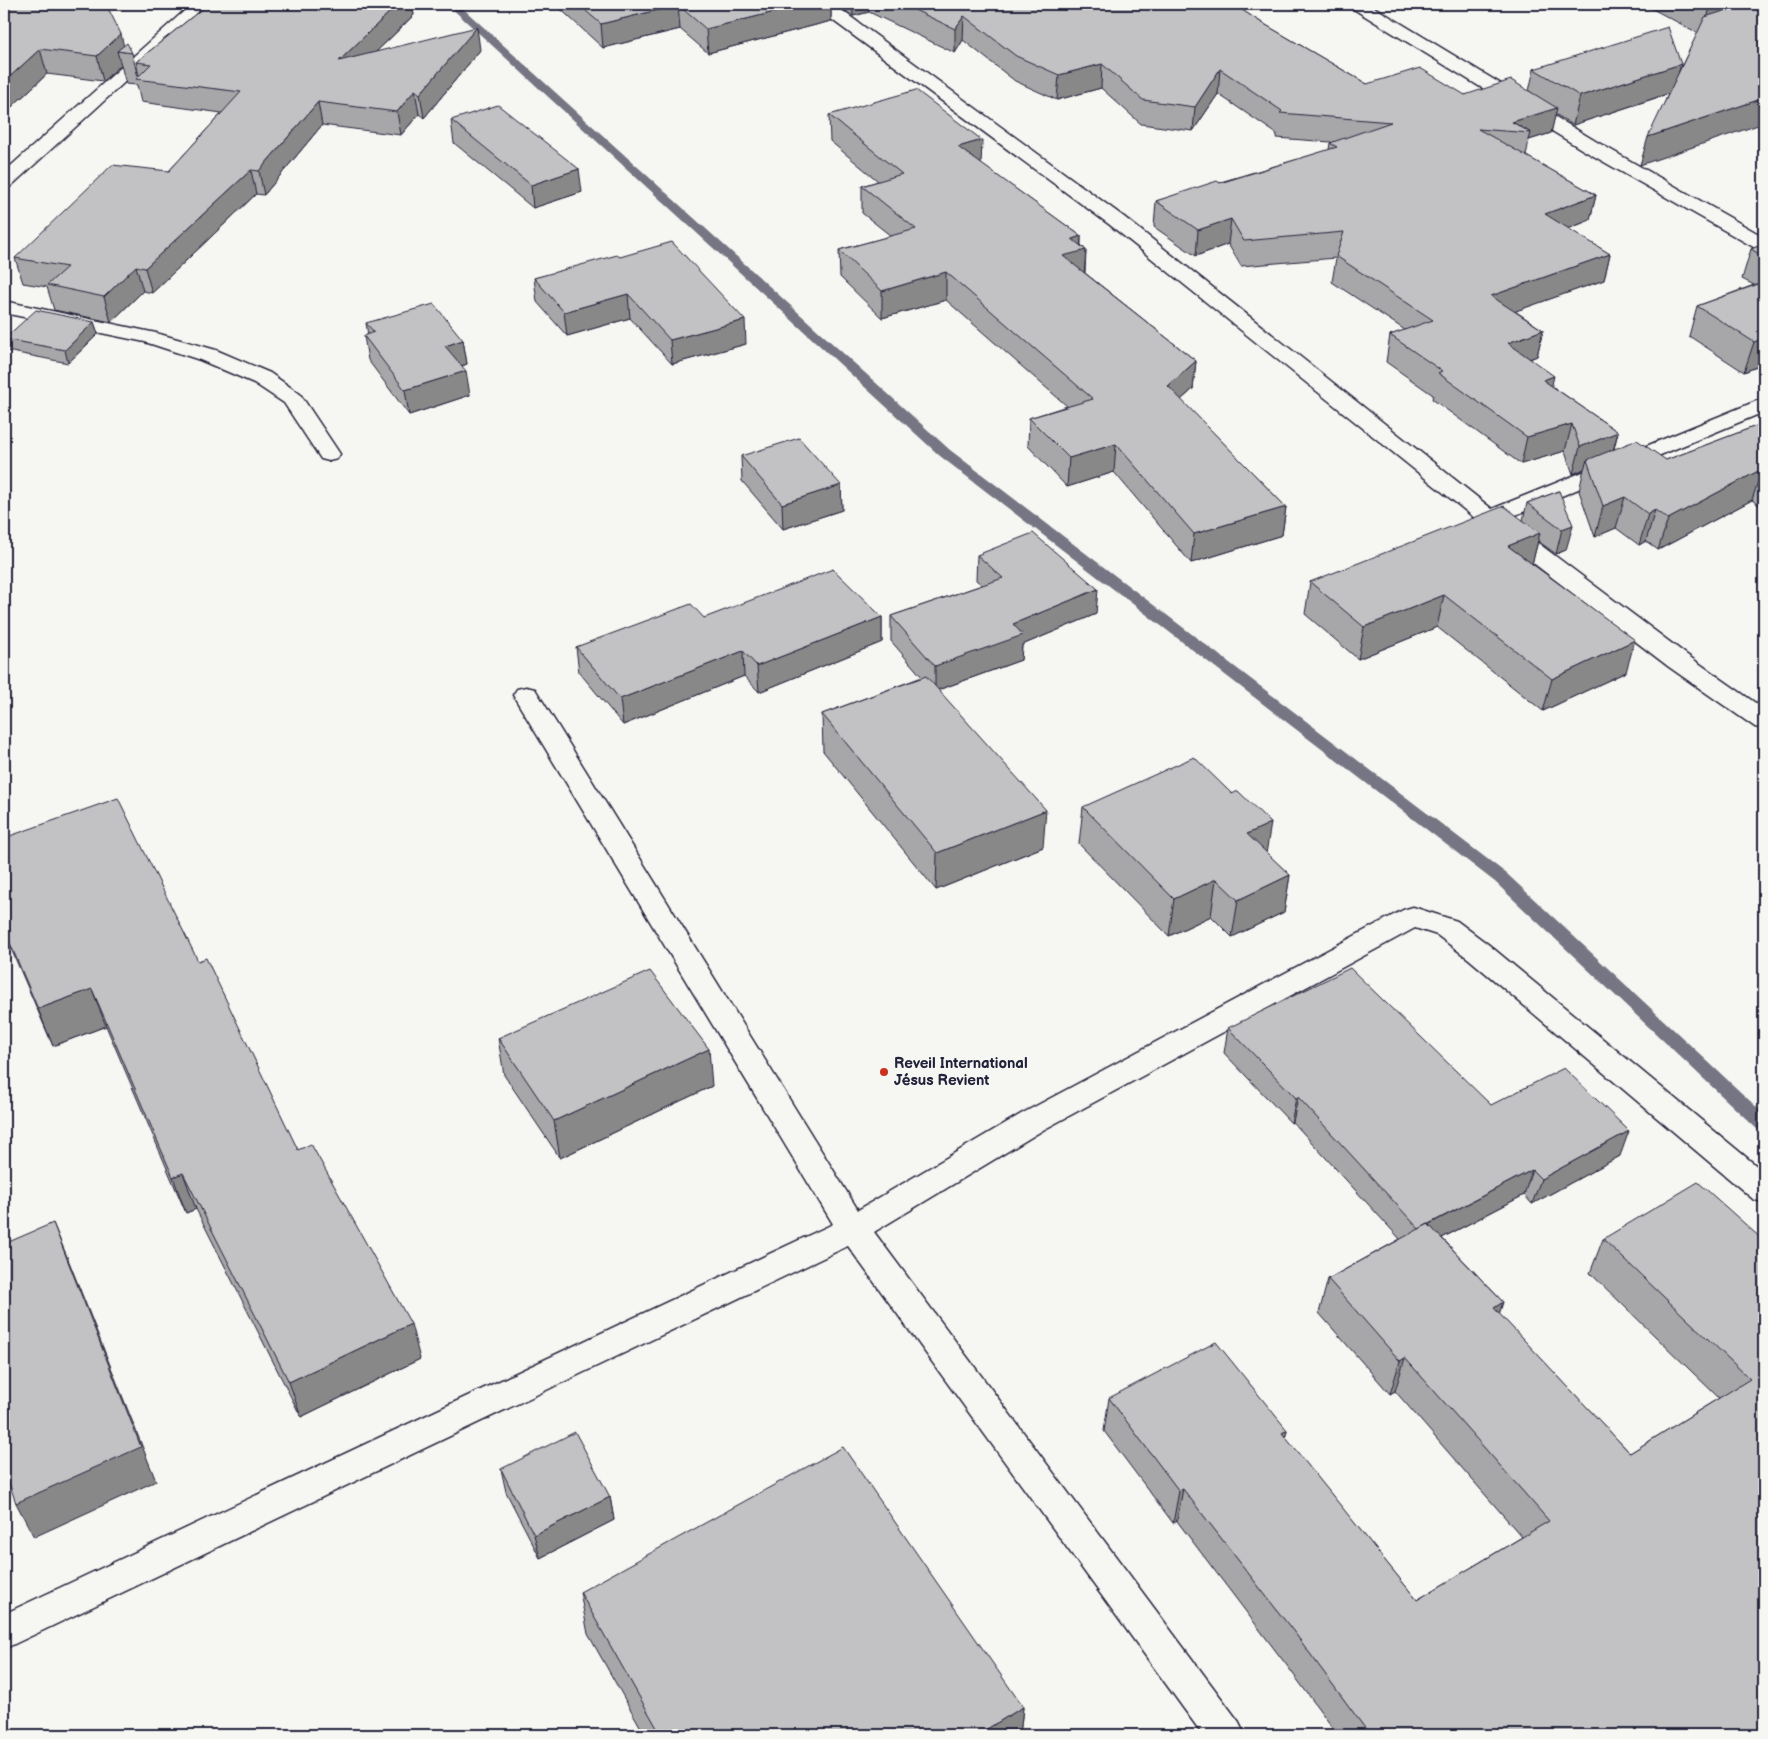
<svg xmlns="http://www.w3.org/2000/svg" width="1768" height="1739" font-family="'Balsamiq Sans',sans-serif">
  <rect width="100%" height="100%" fill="#f6f6f2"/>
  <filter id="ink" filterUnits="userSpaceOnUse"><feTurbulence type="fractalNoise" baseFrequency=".02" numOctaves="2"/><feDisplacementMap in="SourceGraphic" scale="10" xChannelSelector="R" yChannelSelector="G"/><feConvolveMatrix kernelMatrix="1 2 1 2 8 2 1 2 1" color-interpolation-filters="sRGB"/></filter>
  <g filter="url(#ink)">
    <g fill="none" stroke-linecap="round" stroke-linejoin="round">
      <path fill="#757583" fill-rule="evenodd" d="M447,4H458L950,450L1507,874L1764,1114V1132L1758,1130L1495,882L940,456Z"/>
      <defs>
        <path id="street" d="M192,4H210L11,186L4,188V172Z
          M814,4H833L1124,217L1492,509L1764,398V412L1506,519L1687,655L1764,709V729L1755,727L1669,667L1481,523L1110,225L816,8Z
          M1350,4H1369L1597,142L1764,237V251L1757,249L1583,150L1352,8Z
          M4,301L156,333L216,350L270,373L300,394L340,454L337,459L329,461L321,459L284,403L254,383L200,360L145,342L4,313Z
          M526,687L535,689L858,1210L1021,1114L1403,910L1413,907L1457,921L1489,945L1764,1172V1203L1753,1199L1469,959L1437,935L1415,928L1043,1130L874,1232L1239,1722L1245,1735H1203L848,1246L4,1649V1614L833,1224L513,695L517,689Z"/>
      </defs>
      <use href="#street" stroke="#22223b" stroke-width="3"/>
      <use href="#street" fill="#f6f6f2" fill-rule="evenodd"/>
    </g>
    <path fill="#a7a7a9" stroke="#22223b" d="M4,4L124,46L132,53L138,77L139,76L136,62L208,4H412L414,15L376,52L480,50L424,118L419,114L401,135L322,125L264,195L256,194L152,293L143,291L111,322L54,310L47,287L23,283L15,258L169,171L222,113L141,102L137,85L126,84L121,65L103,81L47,74L4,114Z
      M555,4H831V21L708,53L680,29L603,48Z
      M836,4H1233L1259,21L1367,84L1465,95L1529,91L1534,69L1681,64L1678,73L1698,33L1643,4H1764L1640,165L1668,94L1573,125L1555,114L1551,133L1529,140L1526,156L1596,195L1590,220L1568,229L1610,254L1604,280L1515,311L1543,330L1537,356L1530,359L1552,386L1618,432L1614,449L1666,460L1764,423V509L1752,500L1658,550L1646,541L1639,545L1616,528L1595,537L1579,491L1584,469L1573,474L1565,451L1521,464L1432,399L1433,395L1386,362L1390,335L1405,330L1332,282L1336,258L1241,266L1228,244L1196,256L1154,227L1156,201L1329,150L1330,143L1331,142L1276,138L1277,134L1218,94L1193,131L1141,124L1101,88L1057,100L1015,81L963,40L955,53L869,12L853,16Z
      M829,115L981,164L1081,236V245L1086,250L1085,273L1196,361L1193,389L1181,400L1286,507L1282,535L1191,563L1114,472L1067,487L1028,446L1029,418L1067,406L946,300L882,318L840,277L839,250L891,236L862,213V186L878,181L830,141Z
      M451,120L582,192L533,208L454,143Z
      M1764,244V364L1744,372L1689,336L1697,306L1754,285L1742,279L1751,249Z
      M620,257L746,344L672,364L630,318L567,336L537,302L534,278Z
      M94,322L98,334L68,363L7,351L4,341V338Z
      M366,323L463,340L467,364L462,366L470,395L409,415L368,360L364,336L368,335Z
      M741,456L841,485L842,510L783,529L742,481Z
      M1559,491L1566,550L1556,554L1538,541L1532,564L1626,672L1543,711L1437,627L1358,659L1305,614L1310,582L1523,520L1527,503Z
      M977,555L1096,614L1022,645L1021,660L938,690L1043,847L936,890L823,751L822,714L922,677L891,641V616L982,585L976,580Z
      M882,617V642L759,692L744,676L623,725L579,672L576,647L704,618Z
      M1083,807L1266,853L1290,875L1284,912L1232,937L1211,916L1169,936L1079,844Z
      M4,838L198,961L298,1150L420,1359L301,1417L196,1209L186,1213L106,1026L53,1046L9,944L4,946Z
      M1228,1028L1491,1105L1620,1156L1532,1204L1524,1195L1442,1238L1503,1302L1499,1314L1630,1453L1719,1398L1590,1273L1603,1239L1764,1241V1735H1338L1288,1667L1177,1521L1173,1523L1104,1431L1109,1398L1287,1430L1285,1438L1417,1600L1522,1537L1395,1391L1390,1394L1319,1313L1328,1279L1400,1239L1293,1122L1291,1123L1224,1053Z
      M498,1038L712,1086L560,1158L504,1075Z
      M501,1469L610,1497L614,1520L540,1558L506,1492Z
      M580,1592L1023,1707L1020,1735H645L588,1634Z"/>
    <path fill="#888889" stroke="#22223b" d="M398,4H412L414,15L343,84L339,61Z
      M807,4H831V21L708,53L706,29Z
      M852,4H869V12L853,16Z
      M1722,4H1764V16L1703,36L1710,7Z
      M678,5L680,29L603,48L601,24Z
      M964,16L963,40L955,53V29Z
      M477,27L480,50L424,118L420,94Z
      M121,34L125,52L117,51L121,65L103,81L97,56Z
      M40,49L47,74L4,114V82Z
      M1102,64L1101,88L1057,100L1059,75Z
      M1681,64L1673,92L1573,125L1580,96Z
      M1220,69L1218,94L1193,131L1195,107Z
      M415,90L419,114L401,135L397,112Z
      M1764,98V123L1640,165L1648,137Z
      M318,102L322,125L264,195L259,171Z
      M1557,108L1551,133L1529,140L1531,133L1512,122Z
      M982,140L981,166L958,147Z
      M579,169L582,192L533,208L531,185Z
      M251,170L256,194L152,293L145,268Z
      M1596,195L1590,220L1539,240L1545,214Z
      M1231,219L1228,244L1196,256L1198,230Z
      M1081,236L1080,251L1086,250L1084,277L1063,256L1072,239Z
      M1610,254L1604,280L1485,322L1491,296Z
      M136,266L143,291L111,322L104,297Z
      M946,272V300L882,318V291Z
      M628,294L630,318L567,336L564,312Z
      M745,320L746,344L672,364L670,340Z
      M94,322L98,334L68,363L65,350Z
      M1543,330L1537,356L1502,369L1508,343Z
      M1764,338V364L1744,372L1754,342Z
      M463,340L467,364L449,370L445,346Z
      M1196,361L1193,389L1165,414L1168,386Z
      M466,371L470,395L409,415L405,390Z
      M1554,376L1548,402L1543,380Z
      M1572,424L1565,451L1521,464L1527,437Z
      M1618,432L1611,458L1587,460L1584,469L1573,474L1580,447Z
      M1116,444L1114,472L1067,487L1069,458Z
      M1762,469L1752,500L1658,550L1668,519Z
      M841,485L842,510L783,529L782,504Z
      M1625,497L1616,528L1595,537L1603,506Z
      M1286,507L1282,535L1191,563L1194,534Z
      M1655,510L1646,541L1639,545L1648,514Z
      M1573,525L1566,550L1556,554L1562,529Z
      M1540,533L1532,564L1508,546Z
      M1098,589L1096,614L1022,645L1021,660L935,691V666L1013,624Z
      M1444,595L1437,627L1358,659L1364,627Z
      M882,617V642L759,692L757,666Z
      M1635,640L1626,672L1543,711L1552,679Z
      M743,651L744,676L623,725L620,699Z
      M1046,810L1043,847L936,890L937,853Z
      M1271,823L1265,860L1247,834Z
      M1290,875L1284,912L1232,937L1238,900Z
      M1216,879L1211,916L1169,936L1174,899Z
      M4,931L9,944L4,946Z
      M92,989L106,1026L53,1046L38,1009Z
      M709,1049L712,1086L560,1158L554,1121Z
      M1298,1097L1293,1122L1291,1123L1296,1098Z
      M1629,1131L1620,1156L1532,1204L1541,1179Z
      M1532,1170L1524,1195L1413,1253L1420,1229Z
      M183,1173L196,1209L186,1213L173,1177Z
      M53,1223L68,1259L156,1481L34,1537L16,1503Z
      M1503,1302L1492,1336L1494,1308Z
      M411,1324L420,1359L301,1417L289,1382Z
      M1405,1358L1395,1391L1390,1394L1400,1361Z
      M1287,1430L1280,1462L1282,1433Z
      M1183,1489L1177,1521L1173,1523L1179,1491Z
      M610,1497L614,1520L540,1558L534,1535Z
      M1023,1707L1020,1735H977Z"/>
    <path fill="#c2c2c4" stroke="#22223b" d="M4,4H98L108,8L121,34L97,56L40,49L4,82Z
      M208,4H398L339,61L477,27L420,94L415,90L397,112L318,102L259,171L251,170L145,268L136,266L104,297L47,285L67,267L15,258L112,165L169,171L241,92L136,79L151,64L136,62Z
      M578,4H807L706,29L678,5L601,24Z
      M902,4H1233L1259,21L1367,84L1420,68L1465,95L1511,80L1557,108L1512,122L1531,133L1478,129L1596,195L1545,214L1610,254L1491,296L1543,330L1508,343L1554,376L1543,380L1618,432L1580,447L1572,424L1527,437L1438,373L1442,371L1390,335L1433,320L1336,256L1344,232L1244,241L1231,219L1198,230L1156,201L1217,181L1220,183L1337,147L1330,143L1391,122L1280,113L1282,111L1220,69L1195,107L1143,100L1102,64L1059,75L1016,56L964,16L955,29Z
      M1703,4H1722L1710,7Z
      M1746,4L1764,13V98L1648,137L1705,17Z
      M1668,27L1681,64L1580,96L1534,69Z
      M127,43L132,53L117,51Z
      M916,90L982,140L958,147L1081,236L1072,239L1086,250L1063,256L1196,361L1168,386L1286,507L1194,534L1116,444L1069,458L1029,418L1093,399L946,272L882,291L839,250L916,229L862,186L902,174L829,115Z
      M498,105L579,169L531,185L451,120Z
      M672,242L745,320L670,340L628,294L564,312L534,278L617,255L620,257Z
      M1764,244V257L1751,249Z
      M1764,282V338L1754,342L1697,306Z
      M434,304L463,340L445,346L466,371L405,390L364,336L374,332L366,323Z
      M36,310L94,322L65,350L4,339Z
      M1764,423V471L1762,469L1668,519L1655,510L1648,514L1625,497L1603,506L1587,460L1637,440L1666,460Z
      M799,438L841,485L782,504L741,456Z
      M1559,491L1573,525L1562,529L1527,503Z
      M1504,506L1540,533L1508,546L1635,640L1552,679L1444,595L1364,627L1310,582Z
      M1033,533L1098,589L1013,624L1023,635L935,666L891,616L1003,578L977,555Z
      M833,569L882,617L757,666L743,651L620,699L576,647L691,604L704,618Z
      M926,676L1046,810L937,853L822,714Z
      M1194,757L1232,794L1238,791L1271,823L1247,834L1290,875L1238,900L1216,879L1174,899L1083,807Z
      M118,798L198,961L206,958L298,1150L311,1144L411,1324L289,1382L183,1173L173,1177L92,989L38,1009L4,929V838Z
      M1350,968L1491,1105L1564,1068L1629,1131L1541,1179L1532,1170L1419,1229L1298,1097L1296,1098L1228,1028Z
      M650,971L709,1049L554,1121L498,1038Z
      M1698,1182L1764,1241V1735H1370L1297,1636L1183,1489L1179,1491L1109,1398L1216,1342L1287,1430L1282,1433L1417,1600L1549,1521L1405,1358L1400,1361L1328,1279L1428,1224L1503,1302L1494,1308L1630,1453L1750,1379L1603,1239Z
      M53,1223L141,1447L16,1503L4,1469V1244Z
      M575,1432L610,1497L534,1535L501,1469Z
      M843,1447L1023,1707L977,1735H661L580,1592Z"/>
  </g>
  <circle fill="#c8321e" stroke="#f6f6f2" stroke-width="2" cx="884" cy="1072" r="5"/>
  <g text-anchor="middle" stroke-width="4" stroke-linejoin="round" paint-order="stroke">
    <g font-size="15" font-weight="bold" fill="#22223b" stroke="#f6f6f2" text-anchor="start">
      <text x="894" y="1068">Reveil International<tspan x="894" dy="17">Jésus Revient</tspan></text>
    </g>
  </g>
  <rect width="1768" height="1739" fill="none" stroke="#f6f6f2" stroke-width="20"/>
  <rect x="10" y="10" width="1748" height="1719" fill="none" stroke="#22223b" stroke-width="2" filter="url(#ink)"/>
</svg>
